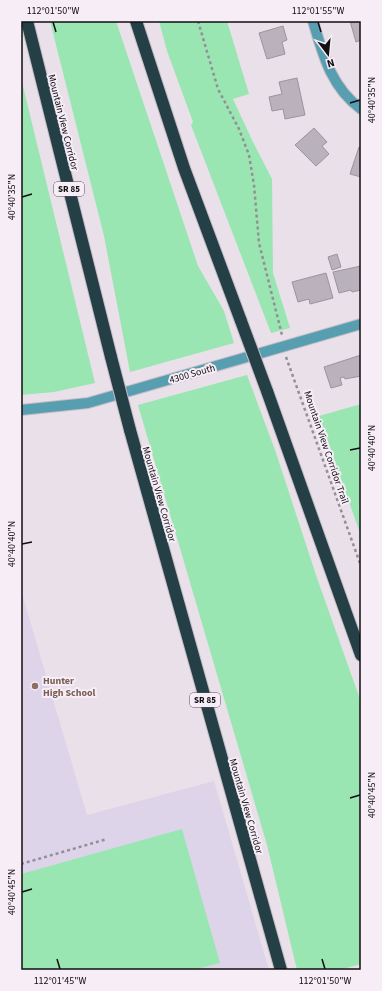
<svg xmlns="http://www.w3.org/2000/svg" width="382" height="991" font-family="'Source Sans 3',sans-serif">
  <rect width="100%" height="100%" fill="#e9e0e9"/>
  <path fill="#ded4e9" d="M21,590L87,815L214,781L269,970H21Z"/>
  <path fill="#99e6b2" d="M50,21H116L198,266L224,311L234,343L130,372L104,236Z
    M159,21H227L249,94L233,99L252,140L272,179L273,273L290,328L271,333L191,125L193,122L167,51Z
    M21,78L95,383L54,392L21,395Z
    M247,375L275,450L317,578L361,702V964L339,970H297L267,845L138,405Z
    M361,404V536L319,416Z
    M182,829L220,963L193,970H21V874Z"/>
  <path fill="#b9b2bc" stroke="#9b949e" d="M350,21H361V40L356,42Z
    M283,26L287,40L282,42L285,54L267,59L259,33Z
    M297,78L305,115L285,119L283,109L272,111L269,97L282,94L279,82Z
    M314,128L327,142L322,146L329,154L316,166L295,145Z
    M359,147L361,148V177L350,174Z
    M337,254L341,267L332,270L328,257Z
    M361,266V290L352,292L351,290L339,293L333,272Z
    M326,273L333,298L310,304L309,299L298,302L292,282Z
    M361,355V376L345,379L344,377L340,378L342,385L331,388L324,367Z"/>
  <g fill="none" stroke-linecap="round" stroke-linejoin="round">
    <defs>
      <path id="minor" d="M313,21C323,55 331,87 361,109
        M21,410L88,403L361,324"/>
      <path id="highway" d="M27,21L111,357
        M136,21L184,168L241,321
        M267,391L361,655
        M130,430L281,970"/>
    </defs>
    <use href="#minor" stroke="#c6bec6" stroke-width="12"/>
    <use href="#highway" stroke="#c6bec6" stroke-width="14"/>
    <path stroke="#958e95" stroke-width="2.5" stroke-dasharray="3 3" stroke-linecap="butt" d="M198,21L218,89L239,129L249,155L254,185L259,243L282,335
      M286,357L361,566
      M21,864L107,839"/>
    <use href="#minor" stroke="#569eb0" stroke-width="10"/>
    <use href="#highway" stroke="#243f45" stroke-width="12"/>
    <defs>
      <path id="highway-bridge" d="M241,321L267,391
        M111,357L130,430"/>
    </defs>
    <use href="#highway-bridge" stroke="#c6bec6" stroke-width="14" stroke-linecap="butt"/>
    <use href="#highway-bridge" stroke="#243f45" stroke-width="12"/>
  </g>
  <path fill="none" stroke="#110e11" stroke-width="1.5" d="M53,22L56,32M318,22L321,32M350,103L360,100M22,197L32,194M350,450L360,448M22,544L32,542M350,798L360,795M22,892L32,889M57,959L60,969M322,959L325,969"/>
  <circle fill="#8d6e63" stroke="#f6edf7" stroke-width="1.5" cx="35" cy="686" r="4"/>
  <g text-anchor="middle" stroke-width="4" stroke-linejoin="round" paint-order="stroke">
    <g fill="#f6edf7" stroke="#565156" stroke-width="1">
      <rect x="54" y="182" width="30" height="14" rx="3"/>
      <rect x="190" y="693" width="30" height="14" rx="3"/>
    </g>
    <g font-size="9" font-weight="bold" fill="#110e11">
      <text x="69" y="192">SR 85</text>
      <text x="205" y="703">SR 85</text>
    </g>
    <g font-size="10" fill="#110e11" stroke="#f6edf7">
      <text transform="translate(64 122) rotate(76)" y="4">Mountain View Corridor</text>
      <text transform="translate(192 373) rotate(-16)" y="4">4300 South</text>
      <text transform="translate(327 447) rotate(71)" y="4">Mountain View Corridor Trail</text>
      <text transform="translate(160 494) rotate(74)" y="4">Mountain View Corridor</text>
      <text transform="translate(247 806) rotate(74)" y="4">Mountain View Corridor</text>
    </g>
    <g font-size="10" font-weight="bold" fill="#785e54" stroke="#f6edf7" text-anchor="start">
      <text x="43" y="684">Hunter<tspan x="43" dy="12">High School</tspan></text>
    </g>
  </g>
  <rect width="382" height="991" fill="none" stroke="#f6edf7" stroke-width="44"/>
  <g transform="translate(328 54) rotate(164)" stroke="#f6edf7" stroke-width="3" paint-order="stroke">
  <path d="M0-3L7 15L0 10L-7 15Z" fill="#110e11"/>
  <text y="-6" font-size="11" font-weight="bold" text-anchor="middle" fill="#110e11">N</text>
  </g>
  <rect x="22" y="22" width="338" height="947" fill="none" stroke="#110e11" stroke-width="1.5"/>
  <g font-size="10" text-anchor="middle" fill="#110e11">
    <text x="53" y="14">112°01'50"W</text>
    <text x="318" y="14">112°01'55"W</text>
    <text transform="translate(371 100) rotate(-90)" y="4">40°40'35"N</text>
    <text transform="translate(11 197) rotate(-90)" y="4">40°40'35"N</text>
    <text transform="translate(371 448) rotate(-90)" y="4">40°40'40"N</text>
    <text transform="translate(11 544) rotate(-90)" y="4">40°40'40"N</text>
    <text transform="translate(371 795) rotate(-90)" y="4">40°40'45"N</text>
    <text transform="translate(11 892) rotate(-90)" y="4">40°40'45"N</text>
    <text x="60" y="984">112°01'45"W</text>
    <text x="325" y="984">112°01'50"W</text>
  </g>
</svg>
